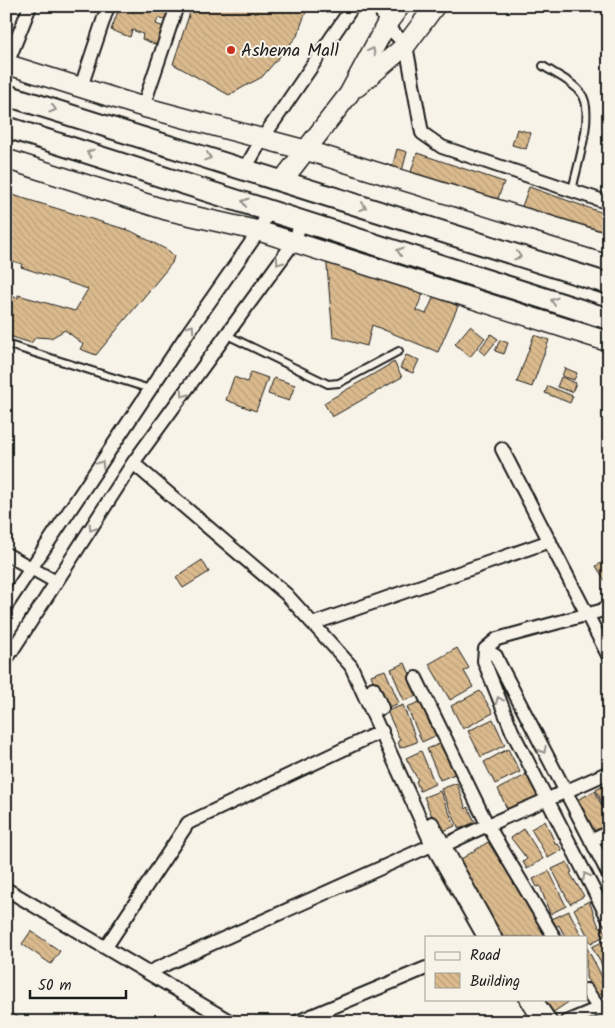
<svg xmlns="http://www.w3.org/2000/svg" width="615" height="1028" font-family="Kalam,sans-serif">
  <defs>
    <pattern id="building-back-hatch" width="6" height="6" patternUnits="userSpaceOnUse" patternTransform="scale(1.25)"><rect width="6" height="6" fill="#dbbb8e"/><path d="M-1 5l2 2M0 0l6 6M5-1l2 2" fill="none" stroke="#bba07a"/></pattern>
  </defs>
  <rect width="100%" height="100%" fill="#f7f3e8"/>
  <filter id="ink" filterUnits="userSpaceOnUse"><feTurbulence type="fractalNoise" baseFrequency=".02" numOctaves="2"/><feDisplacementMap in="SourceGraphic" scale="10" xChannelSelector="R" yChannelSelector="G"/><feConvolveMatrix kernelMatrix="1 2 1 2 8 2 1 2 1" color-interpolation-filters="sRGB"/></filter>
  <g filter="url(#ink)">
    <path fill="url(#building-back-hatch)" stroke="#1c1c1c" d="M120,6L125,8L126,6H173L167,21L158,18L156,24L164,27L157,45L142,39L143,34L132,30L130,37L111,30Z
      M192,6H308L297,36L262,77L229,95L173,64Z
      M517,129L531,133L526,149L512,145Z
      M397,149L407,152L402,171L392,168Z
      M417,153L504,182L496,204L410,175Z
      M529,187L609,215V235L521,209Z
      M6,193L131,231L169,251L174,256L172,263L96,355L80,349L83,344L65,330L51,338L36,337L31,343L6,335V295L18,298V295L75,311L88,289L21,267L22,264L6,259Z
      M326,254L426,287L416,310L426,314L434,296L458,306L438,352L372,325L367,346L333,337Z
      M470,326L485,338L470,357L455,344Z
      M491,334L498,339L485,355L479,350Z
      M534,335L549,340L532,387L517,382Z
      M500,340L508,343L504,354L495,351Z
      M406,355L419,360L413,373L400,368Z
      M394,362L402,377L332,417L324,403Z
      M565,368L577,373L574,380L562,376Z
      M251,372L268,378L256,411L226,400L234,377L247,382Z
      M561,377L576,383L572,392L557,387Z
      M274,378L295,385L289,401L268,394Z
      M548,386L573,396L570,403L545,393Z
      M609,559V587L596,566Z
      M202,560L209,572L183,588L176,577Z
      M609,621V639L602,625Z
      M457,648L469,668L464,671L473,687L450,700L429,664Z
      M405,663L419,695L404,701L391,669Z
      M385,670L399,703L384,709L371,675Z
      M480,691L493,713L463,729L451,706Z
      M422,701L431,728L433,727L437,735L422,742L407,707Z
      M403,705L417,742L400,748L398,741L400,740L387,711Z
      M493,719L505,745L481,757L468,731Z
      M442,743L445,752H444L455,774L440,780L427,749Z
      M508,749L520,772L495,784L484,762Z
      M421,751L435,784L420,791L416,781L418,780L406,758Z
      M528,774L538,796L508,811L498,789Z
      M457,783L466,809L468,807L475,822L459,829L441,789Z
      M609,783V817L596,790Z
      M440,791L455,826L439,833L424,797Z
      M595,791L609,821V825L593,833L577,800Z
      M545,821L556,845L558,844L562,850L548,858L531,829Z
      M524,829L543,859L527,869L523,862L527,859L511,838Z
      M488,842L549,937H503L455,863Z
      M567,862L572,872L570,873L584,896L570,904L552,869Z
      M549,871L566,906L550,914L540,886L537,887L533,879Z
      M589,901L599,927L602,926L606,935L591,943L574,909Z
      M569,911L582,937H565L559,925L556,927L552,919Z
      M31,931L60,951L51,964L22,944Z
      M608,939H609V978L592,947Z
      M586,946L609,990L594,998L587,983L589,982L586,978Z
      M543,999H573L552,1013Z"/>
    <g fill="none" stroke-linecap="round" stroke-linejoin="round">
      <defs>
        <path id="lane" d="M543,66C555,74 572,81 581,93C596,111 576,169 572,191
          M227,335L328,384L339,383L399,351
          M6,344L150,389"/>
        <path id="street" d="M380,6L386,25L406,45L422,133L442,147L609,203
          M7,64L30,6
          M81,87L108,6
          M143,107L177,6
          M245,169L262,139L353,6
          M502,449L609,657
          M133,463L286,594L351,666L432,845L484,937
          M6,554L56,582
          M6,606L187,334L259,231L269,210
          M609,606L600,611L497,639L485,649L484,661L512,731L609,920
          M315,623L550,541
          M485,649L496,656L499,663L609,875
          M6,660L133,463L294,242L302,220
          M416,678L487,824L554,937
          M373,688L382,708
          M432,823L495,937
          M591,841L609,832
          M443,846C497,819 554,798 609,772
          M6,889L231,1022
          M106,947L188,823L382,731
          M149,972L432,845
          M586,990L609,1022
          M526,999L540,1022
          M536,999L551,1022
          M297,1022L426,968
          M566,1022L609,1004"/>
        <path id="secondary" d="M6,64L143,107L305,150L609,244
          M357,87L406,45L435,6
          M6,159L166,210L259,231L609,342
          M282,181L349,94L386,25L400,6"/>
        <path id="primary" d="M6,95L609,284
          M6,127L609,319"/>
      </defs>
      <use href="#lane" stroke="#1c1c1c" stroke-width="10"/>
      <use href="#street" stroke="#1c1c1c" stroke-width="16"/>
      <use href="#secondary" stroke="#1c1c1c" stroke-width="22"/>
      <use href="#primary" stroke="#1c1c1c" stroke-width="24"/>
      <use href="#lane" stroke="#f7f3e8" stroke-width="6"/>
      <use href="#street" stroke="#f7f3e8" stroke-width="12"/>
      <use href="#secondary" stroke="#f7f3e8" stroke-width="19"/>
      <use href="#primary" stroke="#f7f3e8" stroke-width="20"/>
      <defs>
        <path id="rail" d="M6,1013L21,1022"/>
      </defs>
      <use href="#rail" stroke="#1c1c1c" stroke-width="5.5"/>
      <use href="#rail" stroke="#f7f3e8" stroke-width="4" stroke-dasharray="11" stroke-linecap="butt"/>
    </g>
    <defs><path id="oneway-chevron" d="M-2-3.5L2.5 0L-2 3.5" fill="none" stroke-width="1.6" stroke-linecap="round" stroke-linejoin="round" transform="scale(1.25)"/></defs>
    <g stroke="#94928c">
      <use href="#oneway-chevron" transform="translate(372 51) rotate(-62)"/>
      <use href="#oneway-chevron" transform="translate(53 109) rotate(17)"/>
      <use href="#oneway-chevron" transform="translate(90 153) rotate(-163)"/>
      <use href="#oneway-chevron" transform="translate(208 157) rotate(18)"/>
      <use href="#oneway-chevron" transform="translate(245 202) rotate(-162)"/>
      <use href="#oneway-chevron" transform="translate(363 207) rotate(18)"/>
      <use href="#oneway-chevron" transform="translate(400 251) rotate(-162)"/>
      <use href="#oneway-chevron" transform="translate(518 256) rotate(18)"/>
      <use href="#oneway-chevron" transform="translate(279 262) rotate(126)"/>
      <use href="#oneway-chevron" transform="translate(554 301) rotate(-162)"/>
      <use href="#oneway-chevron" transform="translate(191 328) rotate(-55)"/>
      <use href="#oneway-chevron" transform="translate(184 394) rotate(126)"/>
      <use href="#oneway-chevron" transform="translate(101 464) rotate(-56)"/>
      <use href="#oneway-chevron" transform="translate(92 528) rotate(123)"/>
      <use href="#oneway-chevron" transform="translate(499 700) rotate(-113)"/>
      <use href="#oneway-chevron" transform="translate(543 750) rotate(63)"/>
      <use href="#oneway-chevron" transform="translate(586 876) rotate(-117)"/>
    </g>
  </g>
  <circle fill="#c8321e" stroke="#f7f3e8" stroke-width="2" cx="231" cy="50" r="5"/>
  <g text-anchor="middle" stroke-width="4" stroke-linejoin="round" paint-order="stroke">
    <g font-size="18" fill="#1c1c1c" stroke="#f7f3e8" text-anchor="start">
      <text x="241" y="56">Ashema Mall</text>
    </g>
  </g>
  <rect width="615" height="1028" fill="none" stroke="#f7f3e8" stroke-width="25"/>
  <rect x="12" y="12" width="590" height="1003" fill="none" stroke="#1c1c1c" stroke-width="2" filter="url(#ink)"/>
  <rect x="425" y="936" width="162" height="65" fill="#f7f3e8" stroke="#9f9d96"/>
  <rect x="435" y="952" width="25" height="8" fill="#f7f3e8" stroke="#9f9d96"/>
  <text x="470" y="960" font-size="15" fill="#1c1c1c">Road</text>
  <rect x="435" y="973" width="25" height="15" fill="url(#building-back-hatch)" stroke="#9f9d96"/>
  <text x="470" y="986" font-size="15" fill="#1c1c1c">Building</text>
  <path d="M30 990v8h96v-8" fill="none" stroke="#1c1c1c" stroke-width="2.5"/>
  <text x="38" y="990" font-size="15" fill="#1c1c1c" stroke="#f7f3e8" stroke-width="4" paint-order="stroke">50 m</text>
</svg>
